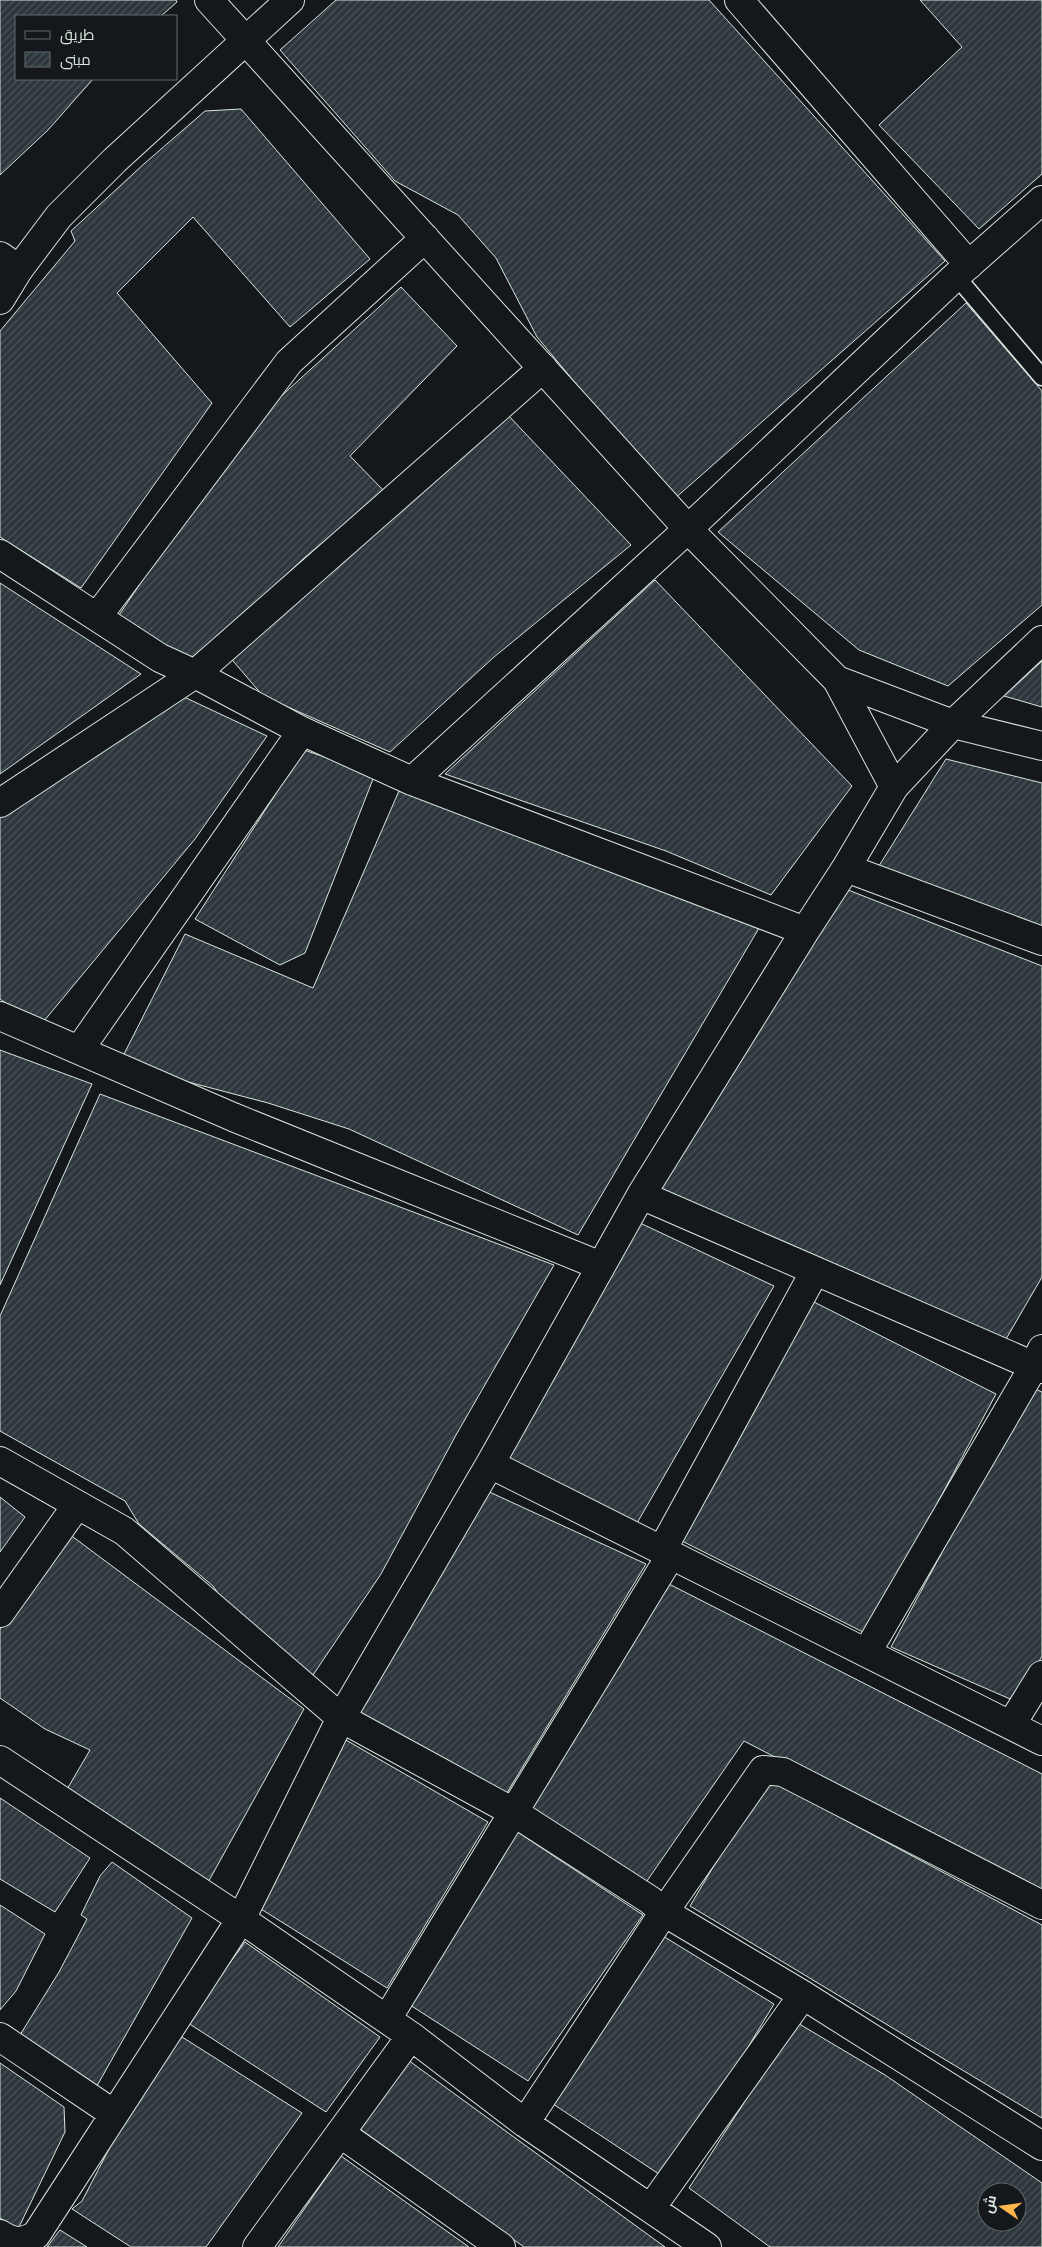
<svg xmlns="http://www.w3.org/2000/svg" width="1042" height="2247" font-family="Signika,Cairo,sans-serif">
  <defs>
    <pattern id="building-hatch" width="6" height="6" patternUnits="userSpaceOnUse" patternTransform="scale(1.25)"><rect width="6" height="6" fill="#2c363c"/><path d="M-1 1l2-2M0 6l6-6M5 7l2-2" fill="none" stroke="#4a5358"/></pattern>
  </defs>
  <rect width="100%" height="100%" fill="#14181c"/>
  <path fill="url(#building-hatch)" stroke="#d8e6dc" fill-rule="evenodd" d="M0,0H176L177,2L161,16H16V79H93L48,130L0,175Z
    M336,0H709L945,261L673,500L537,337L496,258L458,215L395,181L280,50Z
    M920,0H1042V174L979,229L879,125L962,47Z
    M241,109L370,259L290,327L193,217L117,293L212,403L81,588L0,537V331L75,241L71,231L145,163L205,111Z
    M401,287L457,346L350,456L384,491L303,559L195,660L155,645L119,615L244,430Z
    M966,303L1042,391V605L948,686L859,650L718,532Z
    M506,413L631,545L494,657L390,752L263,696L228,655Z
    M655,580L852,786L771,895L666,851L445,774Z
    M0,583L141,674L0,774Z
    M1042,661V707L1004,696Z
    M184,697L267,736L195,839L39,1027L0,999V816Z
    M304,750L375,774L305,953L280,965L195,919Z
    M946,759L1042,783V935L877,869Z
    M402,784L762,923L578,1235L349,1129L268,1103L154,1073L123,1056L185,934L313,988Z
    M843,888L1042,966V1277L1006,1339L659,1188Z
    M0,1050L92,1084L0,1285Z
    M100,1094L554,1265L456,1435L381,1574L313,1675L238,1623L213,1586L139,1524L125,1501L0,1431V1316Z
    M640,1223L774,1286L637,1523L502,1456Z
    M812,1301L996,1394L867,1634L676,1538Z
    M1031,1387L1042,1392V1656L1017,1702L891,1647Z
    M485,1490L646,1564L502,1801L357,1718Z
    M0,1497L25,1517L0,1552Z
    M65,1531L304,1709L206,1886L66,1791L90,1750L45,1729L0,1698V1629L16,1608Z
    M667,1583L1042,1774V1896L744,1741L642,1888L524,1808Z
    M339,1736L488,1822L387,1988L253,1904Z
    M766,1778L1042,1925V2118L690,1906Z
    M0,1798L90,1858L55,1912L0,1879Z
    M516,1831L643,1915L528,2081L407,2003Z
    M112,1862L192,1918L94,2091L15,2043L59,1972L87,1919L81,1915L100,1876Z
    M0,1905L45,1934L16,1991L0,2010Z
    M658,1933L774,2004L668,2180L550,2102Z
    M245,1942L380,2037L326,2112L188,2023L221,1964L226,1968Z
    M796,2022L885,2075L1042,2183V2247H770L689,2188ZM987,2192H1017V2222H987Z
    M171,2030L302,2113L206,2247H131L72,2209L82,2201Z
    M408,2060L665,2247H524L356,2126Z
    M0,2063L64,2107L65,2132L18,2229L0,2218Z
    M341,2156L469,2247H278Z
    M60,2230L87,2247H47Z"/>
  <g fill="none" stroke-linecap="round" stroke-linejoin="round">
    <defs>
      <path id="lane" d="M956,276L1042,377"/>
      <path id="street" d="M209,0L688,529L837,680L894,787
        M739,0L969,265
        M0,256L19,269
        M0,554L160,658L195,674L302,731L412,781L805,931
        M97,617L289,362L425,238
        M837,680L953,724L1042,746
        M412,781L688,529L956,276L1042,200
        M0,803L195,674L543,368
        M846,868L1042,941
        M0,1016L233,1117L601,1266
        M79,1050L302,731
        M641,1195L1034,1366L1042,1349
        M0,1461L124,1531L341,1718L515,1813L650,1900L664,1912L803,1995L1042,2146
        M490,1464L1042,1741
        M662,1550L815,1271
        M0,1613L77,1505
        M867,1652L1034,1366L1042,1369
        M1011,1725L1042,1675
        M0,1760L241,1919L36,2235C22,2243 14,2243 0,2234
        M387,2019L671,1555
        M0,2037L114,2114
        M525,2123L664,1912L763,1770L783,1772L1042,1905
        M340,2133L501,2247
        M651,2208L803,1995
        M257,2247L411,2036
        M707,2247L525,2123L411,2036L241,1919L341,1718L490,1464L641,1195L805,931L846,868L894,787L953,724L1042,640"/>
      <path id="secondary" d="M0,300L19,269L59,216L115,160L290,0"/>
    </defs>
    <use href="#lane" stroke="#d8e6dc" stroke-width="19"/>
    <use href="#street" stroke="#d8e6dc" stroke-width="30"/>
    <use href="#secondary" stroke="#d8e6dc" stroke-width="30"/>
    <use href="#lane" stroke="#14181c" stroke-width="16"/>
    <use href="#street" stroke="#14181c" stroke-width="28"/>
    <use href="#secondary" stroke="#14181c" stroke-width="28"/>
  </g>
  <rect x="15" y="15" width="162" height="65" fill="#14181c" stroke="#626a69"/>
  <rect x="25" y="31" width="25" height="8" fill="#14181c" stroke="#626a69"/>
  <text x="60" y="40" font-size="15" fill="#d8e6dc">طريق</text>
  <rect x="25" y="52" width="25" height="15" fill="url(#building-hatch)" stroke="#626a69"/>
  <text x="60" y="65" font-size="15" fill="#d8e6dc">مبنى</text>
  <g transform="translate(1002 2207) rotate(283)"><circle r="24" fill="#14181c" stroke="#626a69"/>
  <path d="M0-4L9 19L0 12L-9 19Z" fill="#ffb74d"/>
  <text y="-8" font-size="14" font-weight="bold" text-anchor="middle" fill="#d8e6dc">ش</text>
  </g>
</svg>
